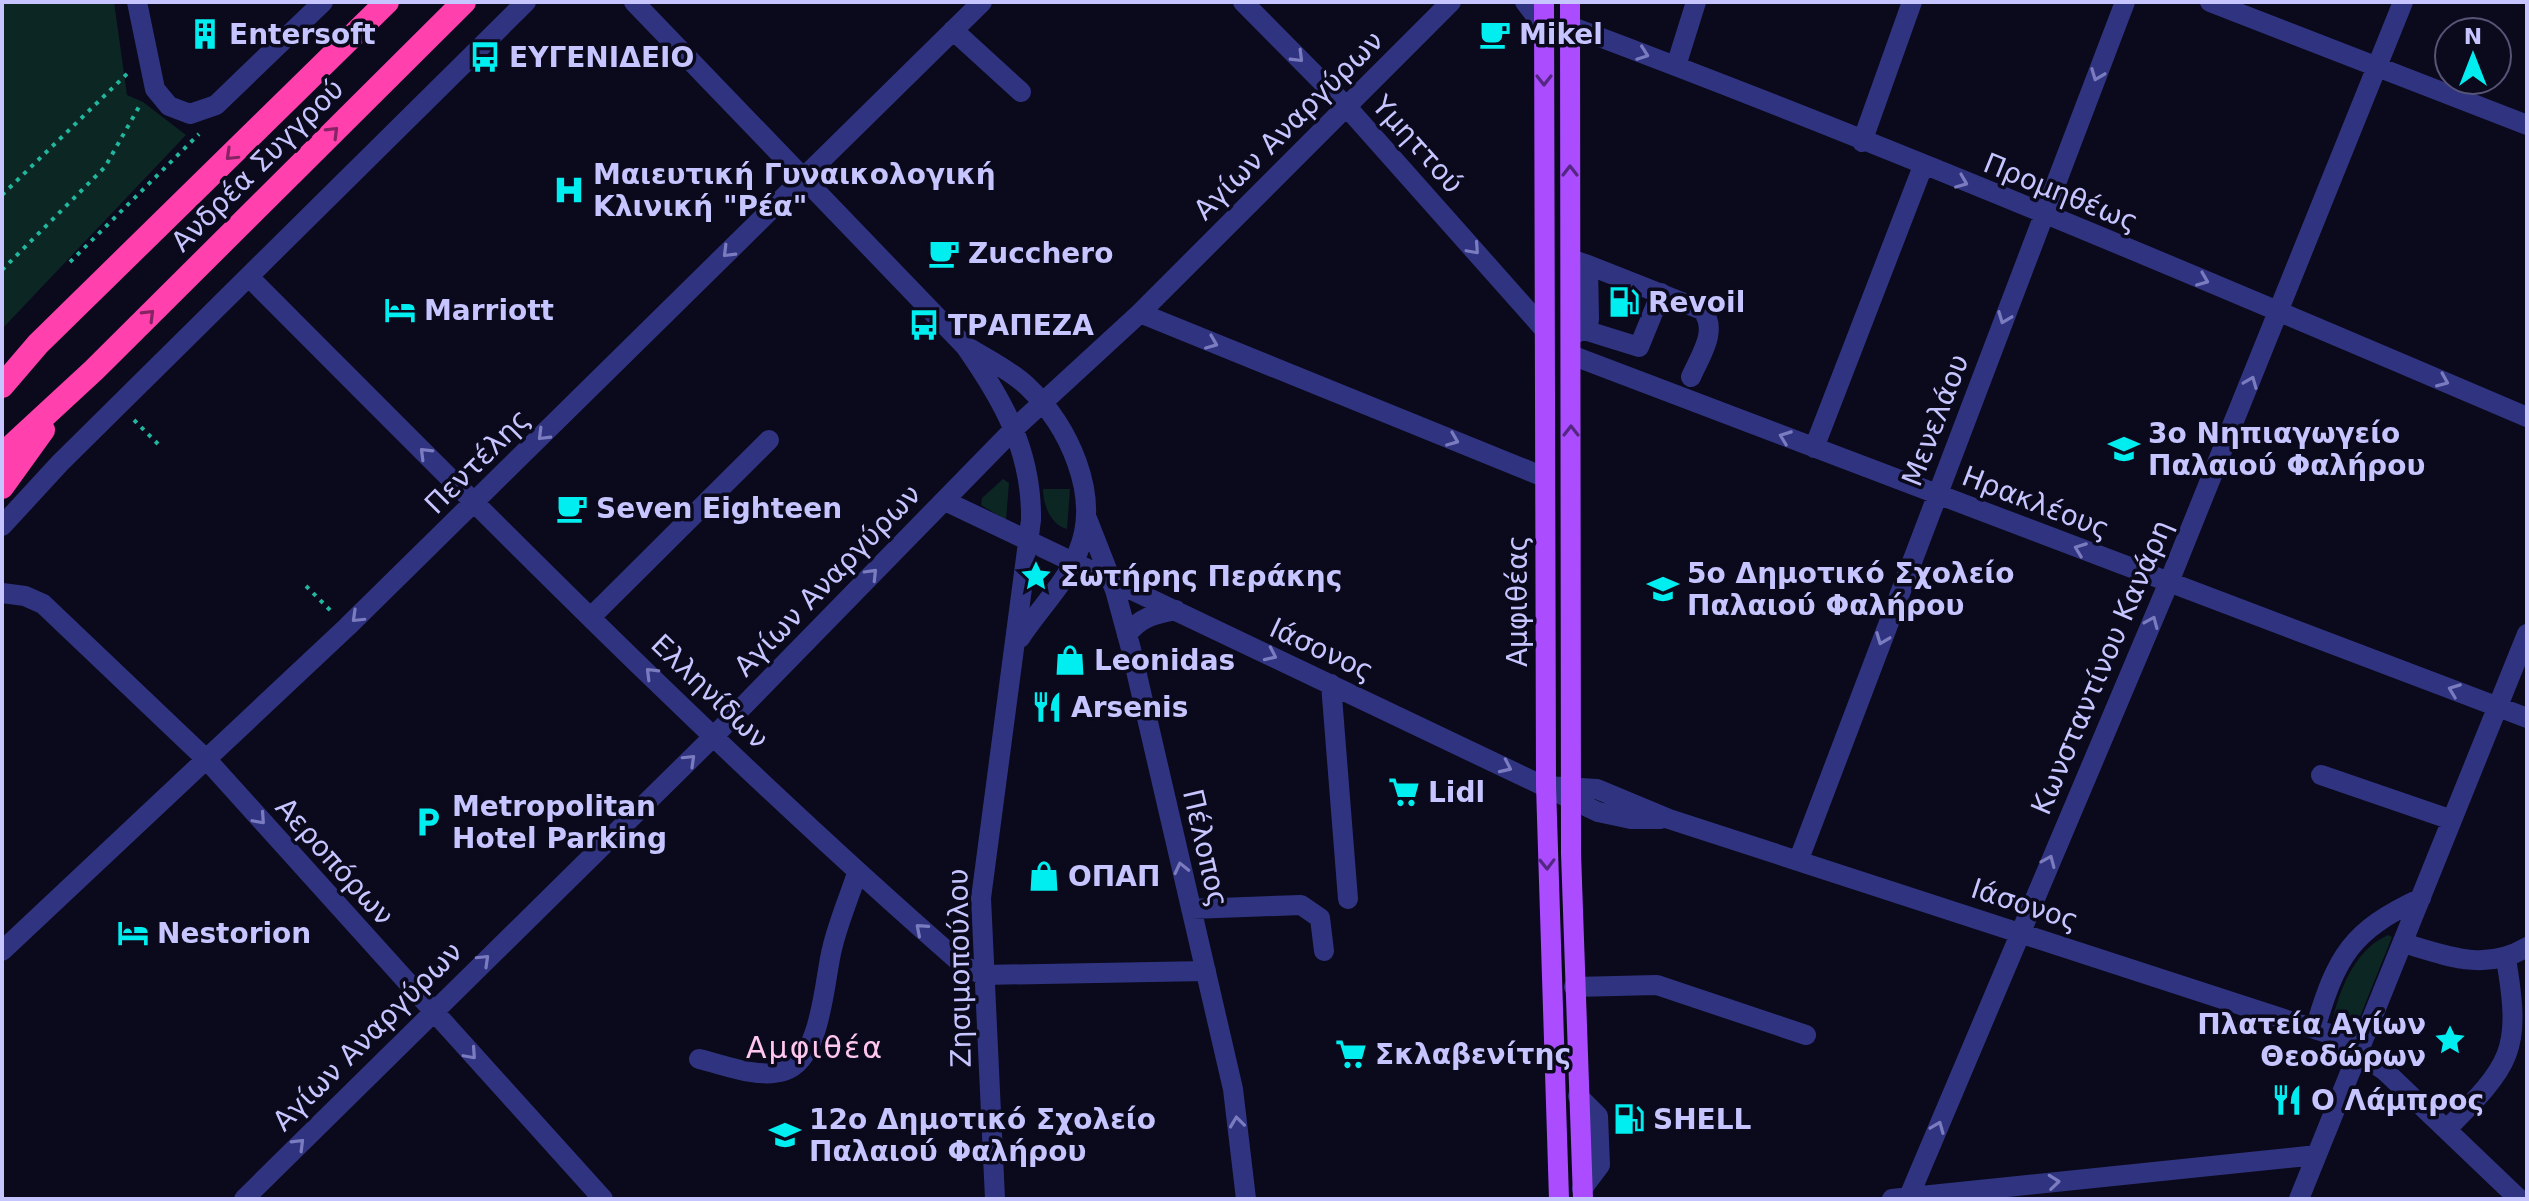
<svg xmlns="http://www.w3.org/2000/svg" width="2529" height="1201" font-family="'DejaVu Sans',sans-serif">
  <rect width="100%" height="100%" fill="#0b091c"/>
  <path fill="#0c2723" d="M2,2H114L127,95L143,102L186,135L2,329Z
    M1003,479L1009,483L1006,520L981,505L982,498Z
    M1043,489H1070L1067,529C1051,525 1043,505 1043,489Z
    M2388,935L2392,937L2358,1022L2333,1018C2341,986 2356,949 2388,935Z"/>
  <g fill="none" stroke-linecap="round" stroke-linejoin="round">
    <path stroke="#22b69f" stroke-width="4" stroke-dasharray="4 6" stroke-linecap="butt" d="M2,195L130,71
      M70,262L199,134
      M2,270L105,167L140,105
      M134,420L158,444
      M306,586L334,614"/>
    <path stroke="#303480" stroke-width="20" d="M137,2L155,89L169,106L190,114L216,105L323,2
      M634,2L965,346C1003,400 1032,451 1031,520L981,898L995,1199
      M1243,2L1346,106L1544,329
      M1525,2L1544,27
      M2210,2L2527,125
      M1570,26C1893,147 2211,282 2527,417
      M953,30L1021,92
      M1676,66L1696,2
      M1862,142L1912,2
      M1588,265L1702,310C1719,330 1700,356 1691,377
      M249,277C483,511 715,749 964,966L983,975L1206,971
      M1140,313L1544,477
      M1581,329L1639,347L1661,293
      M1574,335L1589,320L1588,265L1576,261
      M971,349C989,360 1011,371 1027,386C1068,425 1102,495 1078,552C1066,583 1038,610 1020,638
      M1571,355L2527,718
      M1814,448L1923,166
      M945,501L1598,812L1631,819H1661
      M1086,516L1115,590L1131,649L1233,1089L1246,1199
      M2,526L60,463L526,2
      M2,593L25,596L43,604L208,761L603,1199
      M592,616L769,440
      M1127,635C1139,617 1156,614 1176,610
      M1331,684L1348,899
      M2321,775L2452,820
      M1546,786L1597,789L1669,819L2333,1035L2385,1071L2519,1199
      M1799,859L2125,2
      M1191,909L1301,905L1320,918L1324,951
      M2403,943C2447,956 2485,972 2527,947
      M2,951L347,627L982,2
      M1574,987L1657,985L1806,1035
      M2315,1029C2337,955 2351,931 2421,898
      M699,1059C725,1065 758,1079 784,1071C822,1059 824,980 832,949C838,923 849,898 857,873
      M1578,1096L1598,1116L1600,1165L1582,1189
      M2447,1129C2511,1064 2522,1052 2506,959
      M244,1199L714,736L1015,428L1140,313L1451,2
      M1892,1199L2317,1155
      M1908,1199L2169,582L2403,2
      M2299,1199L2527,634"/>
    <path stroke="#ac4cff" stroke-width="20" d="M1544,2L1546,786L1559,1199
      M1570,2L1571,853L1583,1199"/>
    <path stroke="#ff40ad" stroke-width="24" d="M2,386L38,344L387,2
      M2,455L94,370L464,2
      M2,487L43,430"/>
  </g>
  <defs><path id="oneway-chevron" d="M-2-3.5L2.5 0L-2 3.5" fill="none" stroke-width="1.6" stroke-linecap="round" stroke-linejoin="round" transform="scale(2)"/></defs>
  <g stroke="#7b7cc0">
    <use href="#oneway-chevron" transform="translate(1643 54) rotate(20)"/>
    <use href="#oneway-chevron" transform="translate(1298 57) rotate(45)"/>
    <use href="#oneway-chevron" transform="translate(2097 75) rotate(111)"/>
    <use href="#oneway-chevron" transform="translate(1962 182) rotate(22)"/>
    <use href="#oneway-chevron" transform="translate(1474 249) rotate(48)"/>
    <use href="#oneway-chevron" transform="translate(728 252) rotate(135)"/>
    <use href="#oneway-chevron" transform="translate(2203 280) rotate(22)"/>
    <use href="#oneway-chevron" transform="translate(2004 318) rotate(111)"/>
    <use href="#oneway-chevron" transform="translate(1212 343) rotate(22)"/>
    <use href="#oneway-chevron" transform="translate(2443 381) rotate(23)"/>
    <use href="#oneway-chevron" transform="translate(2251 382) rotate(-68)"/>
    <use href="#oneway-chevron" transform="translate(543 435) rotate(135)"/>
    <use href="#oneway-chevron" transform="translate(1785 437) rotate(-159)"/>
    <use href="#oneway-chevron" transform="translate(1453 440) rotate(22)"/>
    <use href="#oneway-chevron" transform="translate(425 453) rotate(-135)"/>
    <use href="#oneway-chevron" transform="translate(2080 549) rotate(-159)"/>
    <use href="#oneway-chevron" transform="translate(872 574) rotate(-46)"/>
    <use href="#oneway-chevron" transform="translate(357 617) rotate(136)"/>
    <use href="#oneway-chevron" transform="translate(2152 622) rotate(-67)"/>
    <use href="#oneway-chevron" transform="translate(1882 639) rotate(111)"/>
    <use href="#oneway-chevron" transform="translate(1271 655) rotate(25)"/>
    <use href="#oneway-chevron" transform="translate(651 673) rotate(-135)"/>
    <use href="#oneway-chevron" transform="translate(2454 690) rotate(-159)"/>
    <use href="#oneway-chevron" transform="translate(690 760) rotate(-44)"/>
    <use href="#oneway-chevron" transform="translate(1506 767) rotate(25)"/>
    <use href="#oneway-chevron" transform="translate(260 819) rotate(48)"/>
    <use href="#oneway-chevron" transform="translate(2049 861) rotate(-67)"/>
    <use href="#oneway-chevron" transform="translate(1181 868) rotate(-103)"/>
    <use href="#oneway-chevron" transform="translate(921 929) rotate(-139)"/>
    <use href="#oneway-chevron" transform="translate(484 960) rotate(-44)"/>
    <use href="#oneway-chevron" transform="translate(471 1054) rotate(48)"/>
    <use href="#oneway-chevron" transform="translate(1237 1122) rotate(-97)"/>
    <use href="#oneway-chevron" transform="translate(1938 1127) rotate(-68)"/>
    <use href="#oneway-chevron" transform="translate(299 1144) rotate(-45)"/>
    <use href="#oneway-chevron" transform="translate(2054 1182) rotate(-6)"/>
  </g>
  <g stroke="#532782">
    <use href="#oneway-chevron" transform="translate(1544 80) rotate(90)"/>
    <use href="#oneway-chevron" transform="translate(1570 171) rotate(-90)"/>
    <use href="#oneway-chevron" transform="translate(1571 431) rotate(-90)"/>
    <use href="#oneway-chevron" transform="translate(1547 864) rotate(89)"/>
  </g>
  <g stroke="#852464">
    <use href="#oneway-chevron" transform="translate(333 132) rotate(-45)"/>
    <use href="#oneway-chevron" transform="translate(231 155) rotate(136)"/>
    <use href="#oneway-chevron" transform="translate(149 315) rotate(-45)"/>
  </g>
  <defs>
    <symbol id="building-bare" viewBox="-9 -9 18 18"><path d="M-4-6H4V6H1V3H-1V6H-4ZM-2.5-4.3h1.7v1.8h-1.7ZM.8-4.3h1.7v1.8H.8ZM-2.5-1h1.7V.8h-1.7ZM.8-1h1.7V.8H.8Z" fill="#00eef0" stroke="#0b091c" stroke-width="2.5" paint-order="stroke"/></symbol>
    <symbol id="cafe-bare" viewBox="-9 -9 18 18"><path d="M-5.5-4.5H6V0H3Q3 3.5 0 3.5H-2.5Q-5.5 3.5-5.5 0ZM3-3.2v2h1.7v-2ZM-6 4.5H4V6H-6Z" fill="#00eef0" stroke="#0b091c" stroke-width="2.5" paint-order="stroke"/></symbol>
    <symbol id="bus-bare" viewBox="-9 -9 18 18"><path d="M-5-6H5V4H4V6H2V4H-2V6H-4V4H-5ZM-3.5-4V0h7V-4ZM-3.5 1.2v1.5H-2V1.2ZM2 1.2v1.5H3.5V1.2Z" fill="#00eef0" stroke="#0b091c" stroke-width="2.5" paint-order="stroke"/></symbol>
    <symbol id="hospital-bare" viewBox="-9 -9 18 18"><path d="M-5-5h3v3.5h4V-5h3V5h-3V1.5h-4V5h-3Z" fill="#00eef0" stroke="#0b091c" stroke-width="2.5" paint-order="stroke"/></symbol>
    <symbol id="fuel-bare" viewBox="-9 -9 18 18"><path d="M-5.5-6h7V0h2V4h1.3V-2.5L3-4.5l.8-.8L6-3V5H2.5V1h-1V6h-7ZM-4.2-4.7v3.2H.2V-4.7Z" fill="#00eef0" stroke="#0b091c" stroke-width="2.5" paint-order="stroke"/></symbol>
    <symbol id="hotel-bare" viewBox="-9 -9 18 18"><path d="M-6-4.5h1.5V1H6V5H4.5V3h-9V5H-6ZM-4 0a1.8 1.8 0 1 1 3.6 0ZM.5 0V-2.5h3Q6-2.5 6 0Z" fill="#00eef0" stroke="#0b091c" stroke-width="2.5" paint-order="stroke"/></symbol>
    <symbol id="school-bare" viewBox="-9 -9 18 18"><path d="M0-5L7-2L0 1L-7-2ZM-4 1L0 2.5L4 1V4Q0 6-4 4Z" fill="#00eef0" stroke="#0b091c" stroke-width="2.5" paint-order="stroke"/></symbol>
    <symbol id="sight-bare" viewBox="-9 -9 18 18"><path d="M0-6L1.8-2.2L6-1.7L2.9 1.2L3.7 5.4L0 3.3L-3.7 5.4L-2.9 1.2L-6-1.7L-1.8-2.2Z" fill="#00eef0" stroke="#0b091c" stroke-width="2.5" paint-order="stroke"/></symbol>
    <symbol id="shop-bare" viewBox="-9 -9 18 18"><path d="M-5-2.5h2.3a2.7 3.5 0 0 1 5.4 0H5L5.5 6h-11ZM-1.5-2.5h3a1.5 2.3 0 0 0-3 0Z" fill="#00eef0" stroke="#0b091c" stroke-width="2.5" paint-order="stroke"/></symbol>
    <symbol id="restaurant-bare" viewBox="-9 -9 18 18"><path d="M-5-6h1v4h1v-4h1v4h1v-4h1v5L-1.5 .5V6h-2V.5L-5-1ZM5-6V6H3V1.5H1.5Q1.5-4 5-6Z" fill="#00eef0" stroke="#0b091c" stroke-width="2.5" paint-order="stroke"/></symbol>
    <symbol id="supermarket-bare" viewBox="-9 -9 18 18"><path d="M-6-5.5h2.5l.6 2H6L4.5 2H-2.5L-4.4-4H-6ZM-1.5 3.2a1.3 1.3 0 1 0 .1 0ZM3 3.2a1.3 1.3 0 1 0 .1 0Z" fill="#00eef0" stroke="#0b091c" stroke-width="2.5" paint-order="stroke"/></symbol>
    <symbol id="parking-bare" viewBox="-9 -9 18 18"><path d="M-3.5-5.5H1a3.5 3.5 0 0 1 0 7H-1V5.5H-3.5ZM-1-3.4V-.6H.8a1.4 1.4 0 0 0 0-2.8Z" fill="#00eef0" stroke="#0b091c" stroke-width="2.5" paint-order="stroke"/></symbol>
  </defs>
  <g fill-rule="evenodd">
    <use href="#building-bare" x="183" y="12" width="44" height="44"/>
    <use href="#cafe-bare" x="1473" y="12" width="44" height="44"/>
    <use href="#bus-bare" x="463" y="35" width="44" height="44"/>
    <use href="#hospital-bare" x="547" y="168" width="44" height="44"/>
    <use href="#cafe-bare" x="922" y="231" width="44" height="44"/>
    <use href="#fuel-bare" x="1602" y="280" width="44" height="44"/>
    <use href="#hotel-bare" x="378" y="288" width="44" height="44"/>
    <use href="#bus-bare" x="902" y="303" width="44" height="44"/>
    <use href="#school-bare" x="2102" y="427" width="44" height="44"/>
    <use href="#cafe-bare" x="550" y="486" width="44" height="44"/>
    <use href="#sight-bare" x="1014" y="554" width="44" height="44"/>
    <use href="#school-bare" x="1641" y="567" width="44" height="44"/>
    <use href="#shop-bare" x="1048" y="638" width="44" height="44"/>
    <use href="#restaurant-bare" x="1025" y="685" width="44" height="44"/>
    <use href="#supermarket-bare" x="1382" y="770" width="44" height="44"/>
    <use href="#parking-bare" x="406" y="800" width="44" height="44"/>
    <use href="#shop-bare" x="1022" y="854" width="44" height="44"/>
    <use href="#hotel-bare" x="111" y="911" width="44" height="44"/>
    <use href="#sight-bare" x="2428" y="1018" width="44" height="44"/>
    <use href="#supermarket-bare" x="1329" y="1032" width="44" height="44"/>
    <use href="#restaurant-bare" x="2265" y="1078" width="44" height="44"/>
    <use href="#fuel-bare" x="1607" y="1097" width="44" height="44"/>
    <use href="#school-bare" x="763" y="1113" width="44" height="44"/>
  </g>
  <g text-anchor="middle" stroke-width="7" stroke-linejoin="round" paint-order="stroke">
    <g font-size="28" font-weight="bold" fill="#c6c5ff" stroke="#0b091c" text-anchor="start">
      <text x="229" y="44">Entersoft</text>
      <text x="1519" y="44">Mikel</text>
      <text x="509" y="67">ΕΥΓΕΝΙΔΕΙΟ</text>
      <text x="593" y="184">Μαιευτική Γυναικολογική<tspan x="593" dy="32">Κλινική "Ρέα"</tspan></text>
      <text x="968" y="263">Zucchero</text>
      <text x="1648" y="312">Revoil</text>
      <text x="424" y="320">Marriott</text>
      <text x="948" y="335">ΤΡΑΠΕΖΑ</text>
      <text x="2148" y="443">3ο Νηπιαγωγείο<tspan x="2148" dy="32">Παλαιού Φαλήρου</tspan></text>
      <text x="596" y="518">Seven Eighteen</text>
      <text x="1687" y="583">5ο Δημοτικό Σχολείο<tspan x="1687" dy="32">Παλαιού Φαλήρου</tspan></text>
      <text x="1060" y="586">Σωτήρης Περάκης</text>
      <text x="1094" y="670">Leonidas</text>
      <text x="1071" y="717">Arsenis</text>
      <text x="1428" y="802">Lidl</text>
      <text x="452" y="816">Metropolitan<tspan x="452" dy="32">Hotel Parking</tspan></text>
      <text x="1068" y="886">ΟΠΑΠ</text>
      <text x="157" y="943">Nestorion</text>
      <text x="2426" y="1034" text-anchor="end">Πλατεία Αγίων<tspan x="2426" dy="32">Θεοδώρων</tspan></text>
      <text x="1375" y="1064">Σκλαβενίτης</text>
      <text x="2311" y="1110">Ο Λάμπρος</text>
      <text x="809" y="1129">12ο Δημοτικό Σχολείο<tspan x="809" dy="32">Παλαιού Φαλήρου</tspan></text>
      <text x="1653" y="1129">SHELL</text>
    </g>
    <g font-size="28" fill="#c6c5ff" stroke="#0b091c">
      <text transform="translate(1288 125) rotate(-45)" y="10">Αγίων Αναργύρων</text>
      <text transform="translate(1418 144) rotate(48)" y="10">Υμηττού</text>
      <text transform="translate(257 165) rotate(-45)" y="10">Ανδρέα Συγγρού</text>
      <text transform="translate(2061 192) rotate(22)" y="10">Προμηθέως</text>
      <text transform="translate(1935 420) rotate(-69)" y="10">Μενελάου</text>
      <text transform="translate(477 461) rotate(-45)" y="10">Πεντέλης</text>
      <text transform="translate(2036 502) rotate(21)" y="10">Ηρακλέους</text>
      <text transform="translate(827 580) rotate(-46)" y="10">Αγίων Αναργύρων</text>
      <text transform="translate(1517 601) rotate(-90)" y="10">Αμφιθέας</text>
      <text transform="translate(1322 649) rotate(25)" y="10">Ιάσονος</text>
      <text transform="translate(2101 667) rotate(-67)" y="10">Κωνσταντίνου Κανάρη</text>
      <text transform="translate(710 691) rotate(44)" y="10">Ελληνίδων</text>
      <text transform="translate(1206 848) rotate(77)" y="10">Πέλοπος</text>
      <text transform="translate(335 861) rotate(48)" y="10">Αεροπόρων</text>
      <text transform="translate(2025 904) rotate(18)" y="10">Ιάσονος</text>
      <text transform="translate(959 968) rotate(-91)" y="10">Ζησιμοπούλου</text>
      <text transform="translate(367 1036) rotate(-45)" y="10">Αγίων Αναργύρων</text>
    </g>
    <g font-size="30" letter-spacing="2" fill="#ffc7f0" stroke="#0b091c">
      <text x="815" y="1058">Αμφιθέα</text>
    </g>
  </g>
  <rect width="2529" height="1201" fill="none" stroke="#c6c5ff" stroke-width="8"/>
  <g transform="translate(2473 56)"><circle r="38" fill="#0b091c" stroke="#565477" stroke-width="2"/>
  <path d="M0-6L14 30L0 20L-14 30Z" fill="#00eef0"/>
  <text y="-12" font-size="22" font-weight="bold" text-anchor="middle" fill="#c6c5ff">N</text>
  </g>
</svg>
